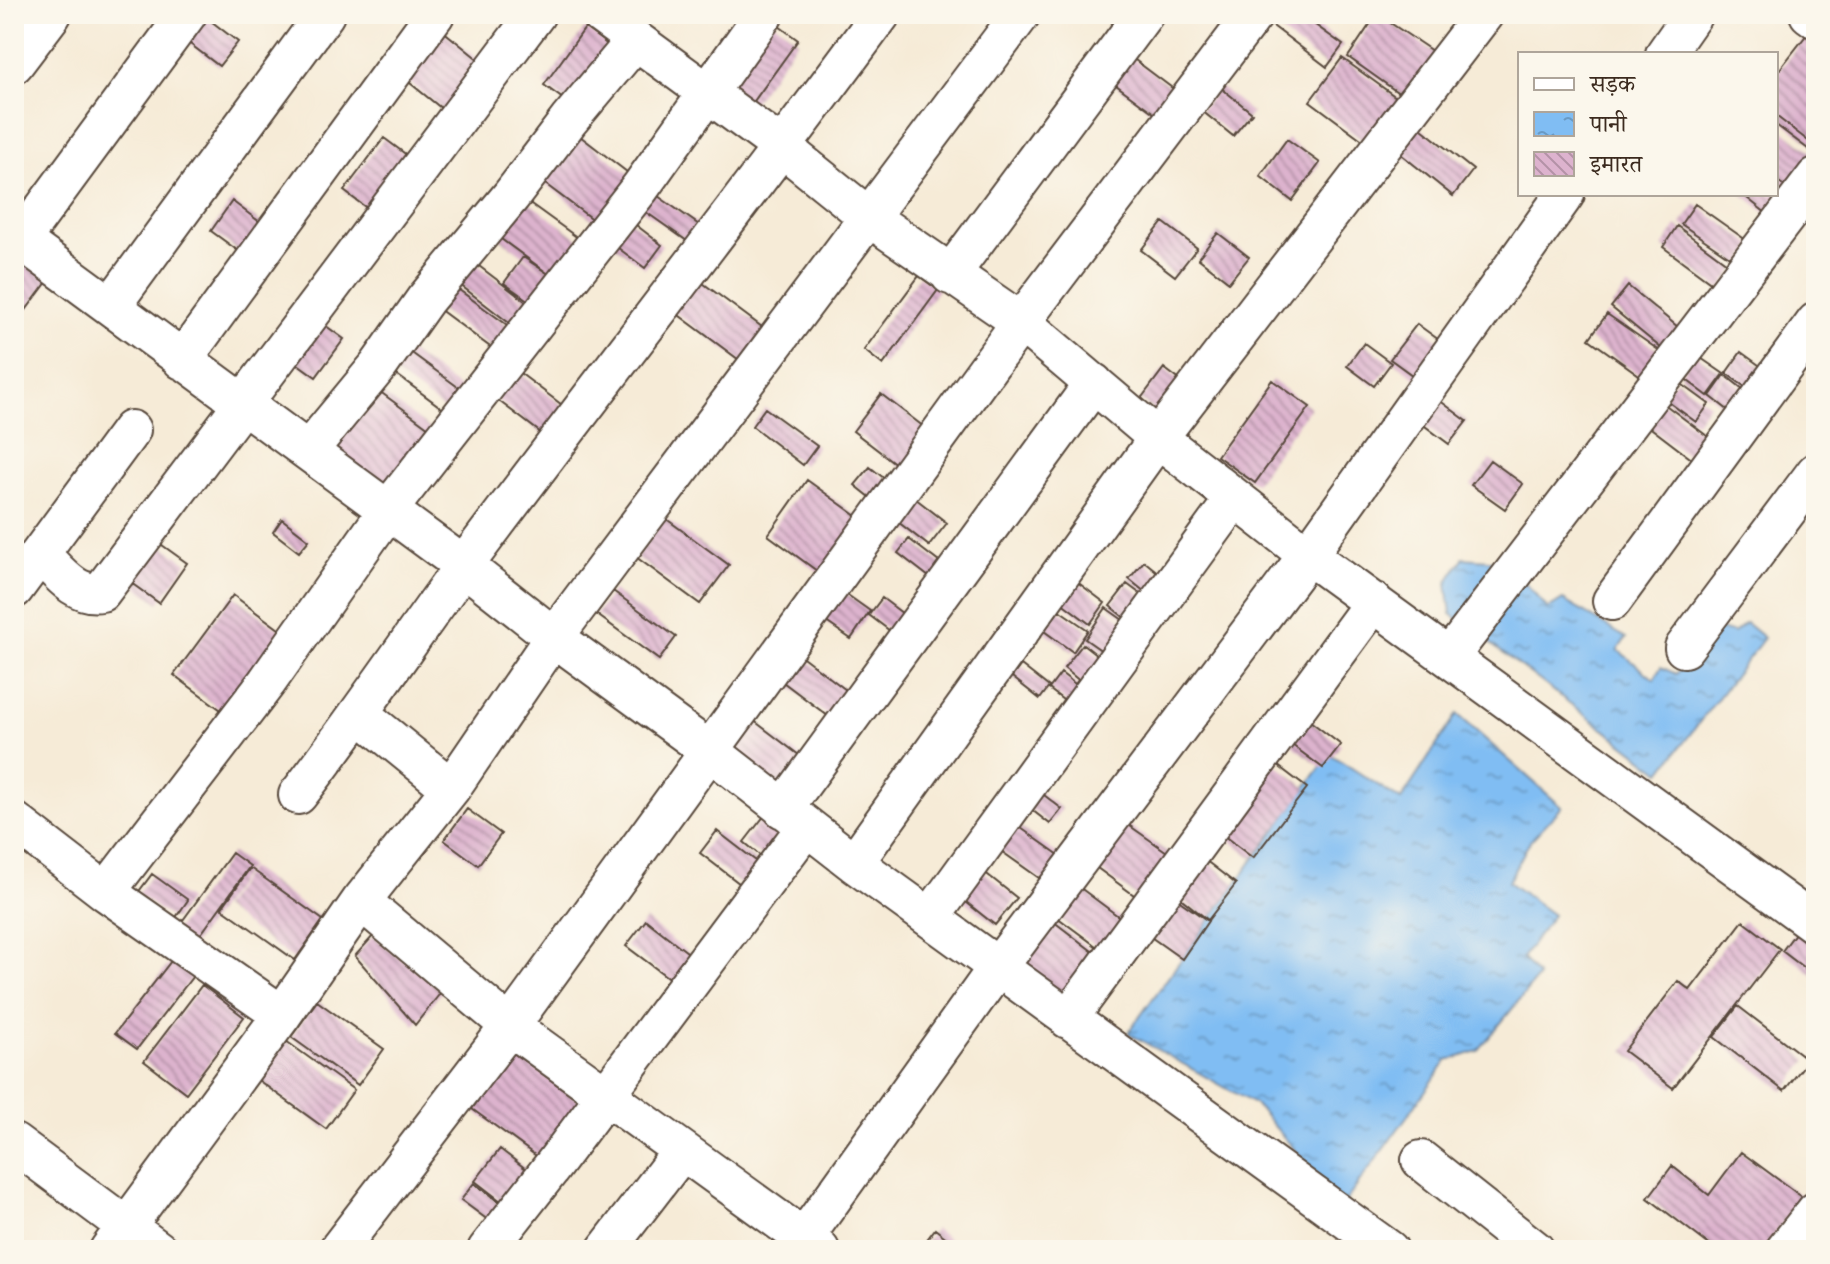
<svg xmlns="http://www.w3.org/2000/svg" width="1830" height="1264" font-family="Alegreya,'Noto Serif Devanagari',serif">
  <defs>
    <pattern id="water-ripples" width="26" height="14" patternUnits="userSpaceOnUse" patternTransform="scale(2)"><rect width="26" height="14" fill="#80bdf3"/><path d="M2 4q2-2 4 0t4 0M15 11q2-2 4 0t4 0" fill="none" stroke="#6a9ac4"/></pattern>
    <pattern id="building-back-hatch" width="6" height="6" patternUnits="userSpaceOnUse" patternTransform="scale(2)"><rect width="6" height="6" fill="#ddb3ce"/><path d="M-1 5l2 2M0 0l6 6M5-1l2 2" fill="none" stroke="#b492a7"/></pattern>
  </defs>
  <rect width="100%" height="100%" fill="#fbf7ec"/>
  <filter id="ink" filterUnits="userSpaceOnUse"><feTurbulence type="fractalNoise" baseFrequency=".0125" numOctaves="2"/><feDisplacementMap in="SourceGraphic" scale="16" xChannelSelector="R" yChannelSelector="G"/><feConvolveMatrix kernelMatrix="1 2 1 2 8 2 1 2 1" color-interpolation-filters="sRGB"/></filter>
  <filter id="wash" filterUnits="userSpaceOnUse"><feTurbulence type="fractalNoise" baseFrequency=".006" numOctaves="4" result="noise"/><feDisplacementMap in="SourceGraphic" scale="32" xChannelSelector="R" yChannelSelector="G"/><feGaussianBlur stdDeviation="1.8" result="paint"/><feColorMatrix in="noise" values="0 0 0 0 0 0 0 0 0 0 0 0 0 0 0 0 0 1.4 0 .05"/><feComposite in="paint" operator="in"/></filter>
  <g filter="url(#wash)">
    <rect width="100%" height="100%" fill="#f6ebd7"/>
    <path fill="url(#water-ripples)" stroke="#5e7488" stroke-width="2" d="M1463,558L1501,561L1521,578L1548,609L1563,600L1626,638L1618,650L1654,679L1661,667L1676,674L1703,638L1720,629L1734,633L1746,623L1764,638L1661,772L1451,614L1447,583Z
      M1457,714L1562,807L1530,841L1508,882L1553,915L1522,958L1538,977L1478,1051L1447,1061L1343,1205L1256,1105L1128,1033L1330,754L1401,800Z"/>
    <g id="blocks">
      <path fill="url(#building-back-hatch)" d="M202,14L238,42L219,66L181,37Z
        M1275,14H1300L1343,45L1327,67L1269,23Z
        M1377,14L1441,57L1410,101L1348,57Z
        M772,21L798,40L749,108L722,89Z
        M437,26L490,69L452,117L399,74Z
        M585,28L615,50L574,107L544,85Z
        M1808,33L1816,40V147L1776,116V74Z
        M1127,54L1184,97L1166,122L1108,79Z
        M1342,58L1400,100L1368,144L1310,101Z
        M1220,87L1252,113L1233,136L1201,110Z
        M1417,125L1473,170L1453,196L1397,151Z
        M1776,125L1816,155V161L1793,192L1776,180Z
        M576,133L636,179L601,226L540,180Z
        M384,138L416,162L376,215L344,191Z
        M1287,139L1320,163L1292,201L1260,176Z
        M648,189L709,232L697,248L636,205Z
        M1776,189L1786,197L1771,217L1742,194H1776Z
        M524,199L582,241L536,306L504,283L523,257L550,275L497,236Z
        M232,201L269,229L248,258L211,231Z
        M1695,204L1753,245L1740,264L1681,224Z
        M623,215L662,245L645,268L606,239Z
        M1163,222L1197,248L1175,276L1141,250Z
        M1677,226L1735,269L1720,289L1663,247Z
        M1218,233L1249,257L1229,282L1198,258Z
        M20,256L50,278L20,318L14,313V265Z
        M475,263L534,308L517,329L459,284Z
        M919,276L938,290L883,365L864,350Z
        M696,278L770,333L746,365L672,310Z
        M1628,286L1684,332L1667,353L1611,307Z
        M455,287L514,330L497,352L439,309Z
        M1607,314L1667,356L1649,382L1589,339Z
        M315,318L344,339L316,377L287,356Z
        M1417,324L1450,348L1423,383L1390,359Z
        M1364,343L1391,363L1374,386L1347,366Z
        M405,348L466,393L450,414L389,369Z
        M1741,352L1774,376L1759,397L1726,373Z
        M1695,354L1724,374L1708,396L1680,375Z
        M512,367L566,408L545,436L491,395Z
        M1164,368L1194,391L1170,422L1140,400Z
        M1725,375L1758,401L1742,421L1710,396Z
        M1272,380L1310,407L1255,483L1217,456Z
        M1676,380L1709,404L1696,422L1663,398Z
        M375,388L437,434L384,503L323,457Z
        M881,394L937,437L909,474L853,431Z
        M1435,397L1467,421L1449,444L1417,420Z
        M1659,400L1723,448L1706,470L1643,422Z
        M765,408L817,446L803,465L752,426Z
        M1490,460L1523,484L1505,509L1471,485Z
        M870,467L900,491L885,509L855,485Z
        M807,480L868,524L828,579L768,535Z
        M911,495L947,523L929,546L893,518Z
        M665,518L729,565L700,604L636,557Z
        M282,519L309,540L299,552L273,532Z
        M909,539L944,566L933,580L898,553Z
        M155,540L187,563L159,603L127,580Z
        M1144,561L1171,583L1156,601L1129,579Z
        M1076,581L1105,603L1090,624L1061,602Z
        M1127,584L1154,604L1136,627L1110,606Z
        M613,591L676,637L659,660L596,614Z
        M842,591L870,611L851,639L822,619Z
        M233,595L287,635L228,715L174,675Z
        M882,598L915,623L902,640L869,615Z
        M1106,608L1137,630L1115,660L1085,639Z
        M1059,610L1088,630L1073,652L1044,631Z
        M1083,644L1111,666L1092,691L1064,668Z
        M799,654L859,700L840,725L779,679Z
        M1021,665L1049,687L1040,699L1012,677Z
        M1061,673L1088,694L1076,710L1049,689Z
        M753,720L812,765L786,800L727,754Z
        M1310,721L1341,745L1323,768L1292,745Z
        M1273,762L1307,788L1253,858L1219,832Z
        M1035,788L1062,809L1050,824L1023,803Z
        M772,806L797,826L768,862L744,842Z
        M467,809L501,834L478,865L444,840Z
        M1120,819L1177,859L1145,903L1089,862Z
        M1011,821L1066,860L1049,885L994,846Z
        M717,831L765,868L748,890L700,853Z
        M232,853L250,866L193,945L175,931Z
        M1205,860L1236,884L1208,920L1177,895Z
        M250,868L323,920L295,960L222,908Z
        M983,871L1017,898L995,925L961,898Z
        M152,874L188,900L174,920L137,894Z
        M1079,887L1126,922L1104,952L1057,917Z
        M1174,897L1208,921L1182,959L1148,935Z
        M1049,918L1105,961L1065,1012L1010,968Z
        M646,920L701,963L682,988L626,946Z
        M1743,921L1780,949L1673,1088L1624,1051L1678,981L1690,990Z
        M1799,928L1816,941V977L1782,951Z
        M373,936L442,991L415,1025L355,956Z
        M175,956L196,972L137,1049L115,1033Z
        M202,985L244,1017L186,1093L144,1061Z
        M317,1001L384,1049L358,1085L291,1037Z
        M1738,1006L1808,1060L1784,1091L1714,1037Z
        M286,1041L354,1090L326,1129L258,1080Z
        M512,1052L587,1106L546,1163L472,1109Z
        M500,1149L535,1176L510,1208L475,1181Z
        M1741,1152L1802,1197L1762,1250H1716L1648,1198L1672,1166L1709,1195Z
        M474,1183L508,1209L496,1226L461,1200Z
        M935,1229L962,1250H919Z"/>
    </g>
  </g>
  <g filter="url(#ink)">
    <use href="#blocks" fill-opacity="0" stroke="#57473a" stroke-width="2"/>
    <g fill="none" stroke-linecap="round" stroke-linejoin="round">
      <defs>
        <path id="minor" d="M600,14L783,148L870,218L1021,322L1158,438L1308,555L1816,925
          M1809,14L1816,19
          M1665,54L1693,14
          M14,64L52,14
          M14,235L464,566L554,637L710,751L854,863L1389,1250
          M14,249L187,14
          M950,275L1144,14
          M111,306L325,14
          M182,360L435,14
          M308,451L379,365L425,300L511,196L569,120L636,40
          M40,554C57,570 75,597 101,592L536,14
          M14,589L131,430
          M1612,601L1816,322
          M1684,648L1816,472
          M1450,656L1816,177
          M360,714L451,788
          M298,795C356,720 409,641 465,564C603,380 745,199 881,14
          M783,809L1094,383
          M14,821L106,892L282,1015
          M854,863L1158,438L1484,14
          M106,892L267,682L388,510L640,188L764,14
          M361,901L510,1026L820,1250
          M930,918L1235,498
          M1068,1019L1374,602
          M14,1143L158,1250
          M1421,1160L1535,1250
          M804,1238L998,967L1308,555L1565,194
          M109,1250L282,1015L361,901L451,788L554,637L1021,14
          M338,1250L510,1026L1021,322L1254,14
          M487,1250L552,1167L806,827
          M606,1250L682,1151
          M1785,1250L1816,1211"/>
      </defs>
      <use href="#minor" stroke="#57473a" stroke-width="42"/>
      <use href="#minor" stroke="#fff" stroke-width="38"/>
    </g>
  </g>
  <rect width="1830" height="1264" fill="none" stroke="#fbf7ec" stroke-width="48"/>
  <rect x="1518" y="52" width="260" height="144" fill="#fbf7ec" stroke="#aea59a" stroke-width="2"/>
  <rect x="1534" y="78" width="40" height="12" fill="#ffffff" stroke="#aea59a" stroke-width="2"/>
  <text x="1590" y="92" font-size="24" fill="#3b2a1e">सड़क</text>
  <rect x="1534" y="112" width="40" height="24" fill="url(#water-ripples)" stroke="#aea59a" stroke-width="2"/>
  <text x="1590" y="132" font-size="24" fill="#3b2a1e">पानी</text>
  <rect x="1534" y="152" width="40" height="24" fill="url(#building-back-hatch)" stroke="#aea59a" stroke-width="2"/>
  <text x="1590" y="172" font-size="24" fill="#3b2a1e">इमारत</text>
</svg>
